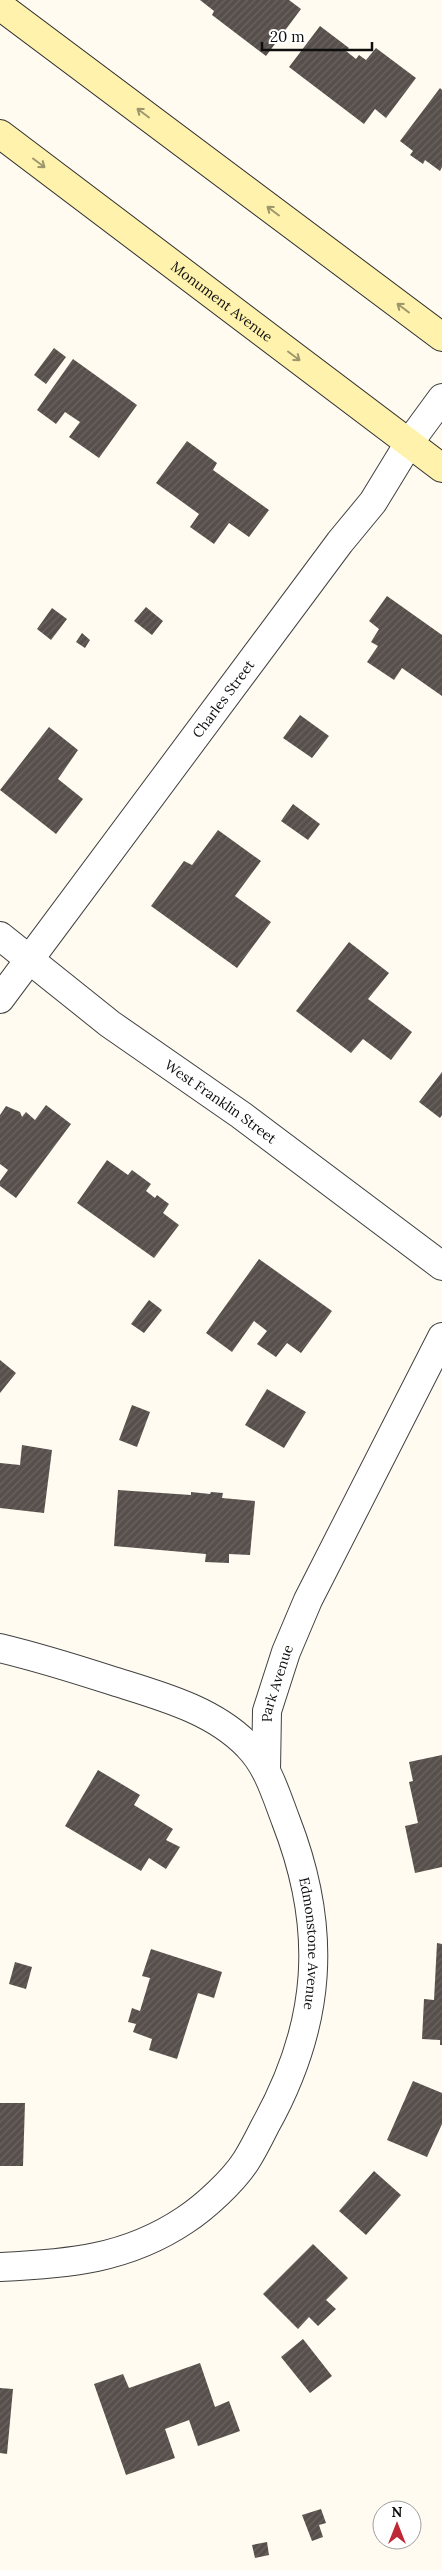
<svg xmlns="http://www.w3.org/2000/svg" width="442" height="2570" font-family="Lora,serif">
  <defs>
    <pattern id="building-hatch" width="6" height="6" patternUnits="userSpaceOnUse" patternTransform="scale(1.25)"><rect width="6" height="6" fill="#574f4b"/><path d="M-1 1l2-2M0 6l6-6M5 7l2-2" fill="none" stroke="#6a6461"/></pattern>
  </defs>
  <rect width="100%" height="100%" fill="#fffbf0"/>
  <path fill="url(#building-hatch)" d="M200,0H289L301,9L266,56L212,15L214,11Z
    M320,26L349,48L346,51L356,59L359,55L366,60L376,48L416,78L386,118L375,109L364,124L289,67Z
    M440,88L442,90V167L440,171L425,160L423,164L410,155L413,151L400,141Z
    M54,348L66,357L46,384L34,375Z
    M73,359L137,405L99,458L69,437L80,422L65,412L56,424L37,410Z
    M187,441L217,463L213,470L269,510L249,537L229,523L214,544L190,527L199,514L156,483Z
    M387,596L442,635V696L402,668L394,680L367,662L378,646L371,642L379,629L369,621Z
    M146,607L163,621L152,635L134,621Z
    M52,608L67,619L51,640L37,629Z
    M82,633L90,640L85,648L76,642Z
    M300,715L329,736L312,758L283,738Z
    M49,727L78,750L58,779L83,799L56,834L0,790Z
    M293,804L320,824L308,840L281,821Z
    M218,830L261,861L235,896L271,922L237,968L151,906L184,861L192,865Z
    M349,942L389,973L368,999L412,1032L391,1060L363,1039L351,1053L296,1011Z
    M442,1072V1115L440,1118L419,1102Z
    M46,1105L71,1124L16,1198L0,1186V1181L8,1170L0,1164V1115L6,1106L20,1112L22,1117L26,1112L35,1120Z
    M107,1160L128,1175L132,1170L151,1184L146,1191L155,1198L157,1195L169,1204L163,1213L179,1225L154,1258L77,1203Z
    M259,1259L332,1311L301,1353L287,1343L276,1357L257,1344L267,1331L254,1321L232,1352L206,1333Z
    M149,1300L162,1310L144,1333L131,1324Z
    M0,1360L16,1373L0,1393Z
    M267,1389L306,1412L284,1448L245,1425Z
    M132,1405L150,1412L137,1447L119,1440Z
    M22,1445L52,1450L44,1513L0,1508V1463L20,1465Z
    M118,1490L191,1495V1492L210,1494L211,1492L223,1493L222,1498L255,1501L250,1555L229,1554V1563L205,1562L206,1554L114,1546Z
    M442,1755V1867L415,1873L405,1826L418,1823L409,1782L413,1781L409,1762Z
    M98,1770L140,1795L134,1805L173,1829L166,1840L180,1847L166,1869L149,1858L141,1871L65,1826Z
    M437,1943L442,1944V2045H440V2040L422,2039L424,1999L434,2000Z
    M151,1949L222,1972L214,1998L198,1993L177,2059L149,2050L152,2039L133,2032L136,2024L128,2022L132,2008L140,2011L150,1978L142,1976Z
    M15,1962L32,1967L26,1989L9,1984Z
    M413,2081L442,2093V2124L427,2157L387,2140Z
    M0,2103H25L23,2166H0Z
    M374,2171L401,2195L366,2235L339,2211Z
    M313,2244L348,2278L326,2300L336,2309L318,2326L309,2317L298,2329L263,2294Z
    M303,2339L332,2376L310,2393L281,2357Z
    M200,2363L215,2407L229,2401L240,2431L198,2446L189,2420L165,2429L175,2458L126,2475L94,2384L123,2374L129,2388Z
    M0,2388L13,2389L7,2454L0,2453Z
    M321,2509L326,2523L319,2525L323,2537L312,2541L302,2515Z
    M267,2542L269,2555L255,2558L252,2545Z"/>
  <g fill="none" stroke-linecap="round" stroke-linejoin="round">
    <defs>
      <g id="street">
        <path id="s1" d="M0,936L110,1024L241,1115L442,1266"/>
        <path id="s2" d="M0,999L340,542L373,502L409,443L442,398"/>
        <path id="s3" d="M0,1648C37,1657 73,1668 110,1680C157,1695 213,1709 248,1746C268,1766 276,1795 286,1821C328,1929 322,2024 265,2126C259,2138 253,2150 246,2161C233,2181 205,2207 185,2220C127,2259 68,2264 0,2267"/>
        <path id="s4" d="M266,1770L267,1711L286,1652L308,1600L442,1337"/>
      </g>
      <g id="secondary">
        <path d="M0,6L442,337"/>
        <path id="s5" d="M0,134L442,468"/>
      </g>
    </defs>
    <use href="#street" stroke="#414141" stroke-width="30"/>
    <use href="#secondary" stroke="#303030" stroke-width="30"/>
    <use href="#street" stroke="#fff" stroke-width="28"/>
    <use href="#secondary" stroke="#fef2ac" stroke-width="28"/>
  </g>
  <defs><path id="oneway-shaft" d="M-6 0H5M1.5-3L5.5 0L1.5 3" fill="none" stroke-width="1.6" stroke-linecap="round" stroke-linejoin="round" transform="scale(1.25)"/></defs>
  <g stroke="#9e976d">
    <use href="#oneway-shaft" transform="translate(143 113) rotate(-143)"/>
    <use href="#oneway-shaft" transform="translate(39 163) rotate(37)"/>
    <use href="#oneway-shaft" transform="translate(273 211) rotate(-143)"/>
    <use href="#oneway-shaft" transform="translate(403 308) rotate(-143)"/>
    <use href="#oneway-shaft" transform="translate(294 356) rotate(37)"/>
  </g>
  <g text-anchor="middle" stroke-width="5" stroke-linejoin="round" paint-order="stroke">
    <g font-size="14" fill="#0e0e0e" stroke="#fff">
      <text dy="5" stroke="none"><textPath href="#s5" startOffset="278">Monument Avenue</textPath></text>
      <text dy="5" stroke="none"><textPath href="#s2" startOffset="374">Charles Street</textPath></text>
      <text dy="5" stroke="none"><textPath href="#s1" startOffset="276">West Franklin Street</textPath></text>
      <text dy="5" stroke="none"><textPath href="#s4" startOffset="88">Park Avenue</textPath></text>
      <text dy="5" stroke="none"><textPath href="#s3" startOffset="480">Edmonstone Avenue</textPath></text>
    </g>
  </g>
  <g transform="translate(397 2525)"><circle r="24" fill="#ffffff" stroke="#9f9f9f"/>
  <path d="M0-4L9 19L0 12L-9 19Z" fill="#be2734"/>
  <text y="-8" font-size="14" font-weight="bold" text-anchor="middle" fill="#0e0e0e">N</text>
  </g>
  <path d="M262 42v8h110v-8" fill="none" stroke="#0e0e0e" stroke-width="2.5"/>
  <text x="270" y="42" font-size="15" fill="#0e0e0e" stroke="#ffffff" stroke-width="4" paint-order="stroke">20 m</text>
</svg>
